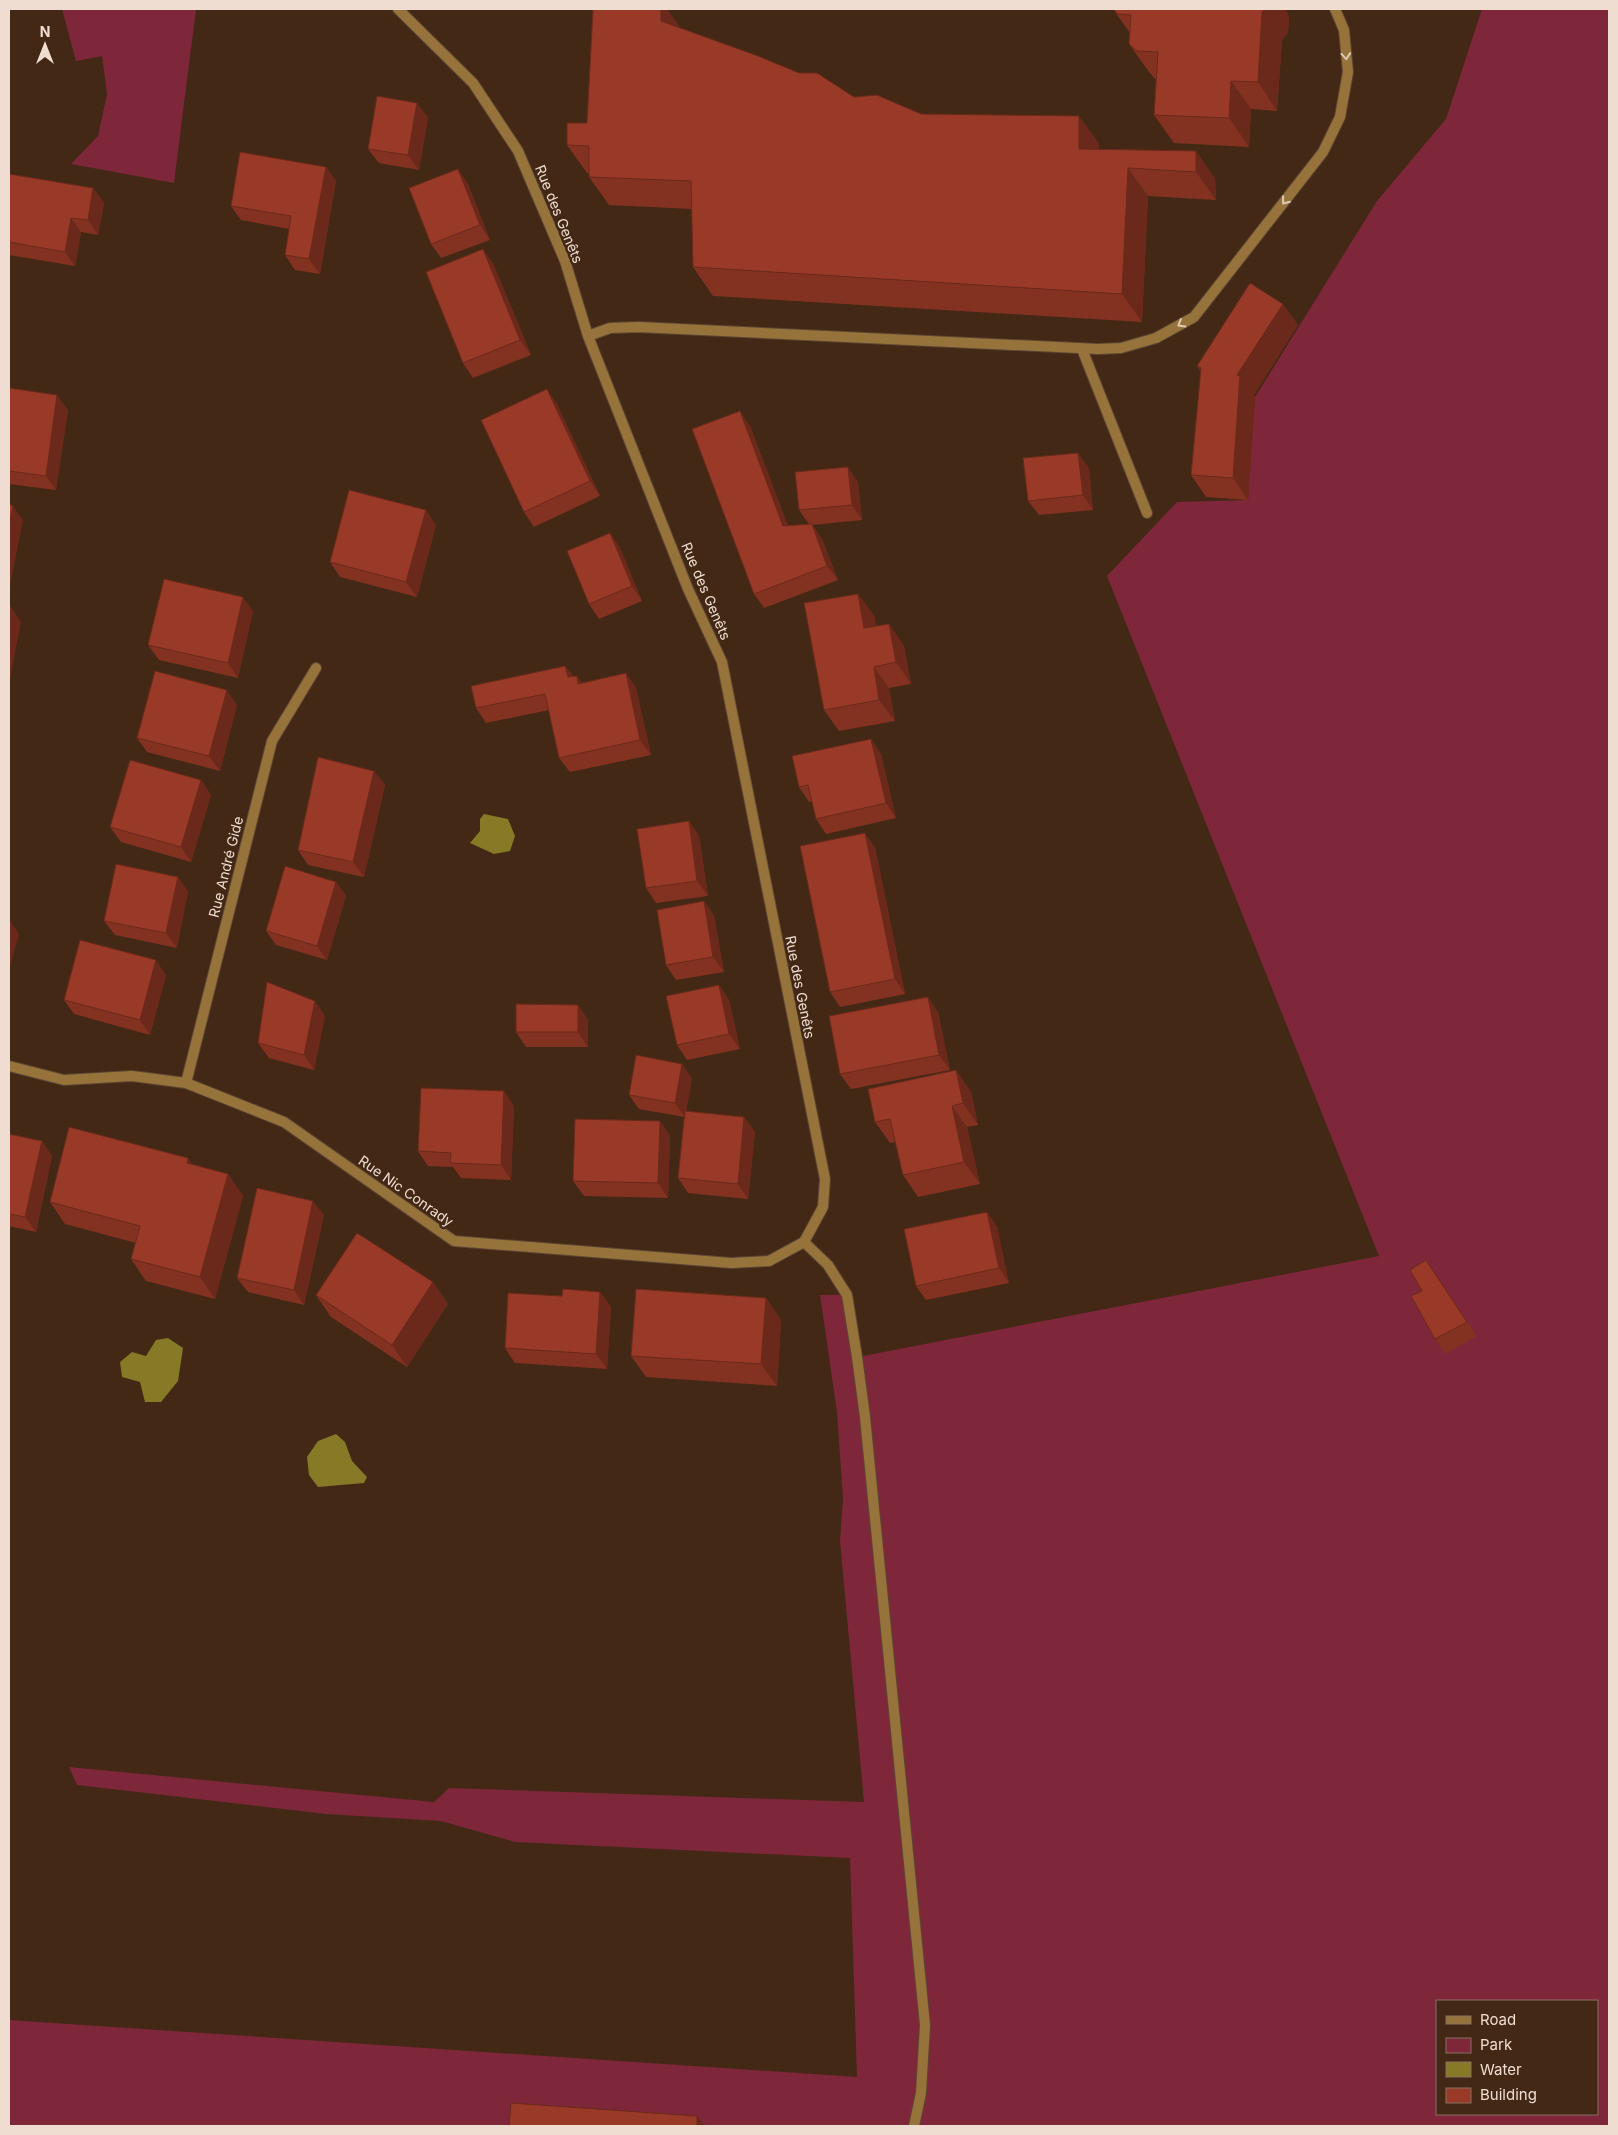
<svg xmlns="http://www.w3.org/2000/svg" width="1618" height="2135" font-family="Inter,sans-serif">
  <rect width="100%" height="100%" fill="#422815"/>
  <path fill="#7e273b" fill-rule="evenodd" d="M62,9H196L174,183L71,164L98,136L107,94L102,56L76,61Z
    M1482,9H1609V2126H9V2020L857,2077L850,1858L515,1842L441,1821L326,1814L77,1785L69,1767L434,1802L449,1788L864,1802L840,1541L843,1498L837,1412L820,1295H847L858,1357L1379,1256L1107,576L1177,502L1248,500L1255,397L1377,201L1446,119ZM1437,2001H1597V2114H1437Z"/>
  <path fill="#867a26" d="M484,814L508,819L515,836L510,851L494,854L470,843L480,831V819Z
    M168,1338L183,1348L178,1381L161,1402H145L140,1382L122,1377L120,1362L132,1352L146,1356L156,1340Z
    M336,1434L345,1442L352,1461L367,1477L364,1483L318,1487L309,1475L307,1457L318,1441Z"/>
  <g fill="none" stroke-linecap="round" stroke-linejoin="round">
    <defs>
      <path id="lane" d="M1082,349L1147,513
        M1098,349L1121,348L1156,338L1194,317L1323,152L1340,117L1348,72L1344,30L1335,9"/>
      <path id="street" d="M398,9L473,83L518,151L565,261L588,336L688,589L722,662L825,1179L823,1207L804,1242
        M588,336L610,328L638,327L1098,349
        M9,1066L64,1080L132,1076L186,1083L284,1122L454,1241L731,1263L769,1261L804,1242
        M186,1083L272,741L316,668
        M804,1242L828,1265L847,1295L857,1357L865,1417L925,2025L921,2093L914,2126"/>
    </defs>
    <use href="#lane" stroke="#5e4533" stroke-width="12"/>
    <use href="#street" stroke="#5e4533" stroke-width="12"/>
    <use href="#lane" stroke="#95733b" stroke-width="10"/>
    <use href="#street" stroke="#95733b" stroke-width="10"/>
  </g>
  <path fill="#833222" d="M593,9H667L680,28L854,97L921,114L1079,116L1099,144V149L1196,151L1215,179L1216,200L1148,196L1142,322L713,296L693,267L692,209L609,205L589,177V173H587L567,145L587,123Z
    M1113,9L1289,16L1288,32L1282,40L1277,111L1251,109L1249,147L1174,143L1154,115L1156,80L1149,72L1129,44L1130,33Z
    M428,117L419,170L379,163L368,149Z
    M326,167L336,181L320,274L295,270L285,255L289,229L241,220L231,206Z
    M9,174L93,188L104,203L98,235L81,232L75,266L9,255Z
    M468,184L490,240L441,258L431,244Z
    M493,263L531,355L473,378L463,363Z
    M1283,304L1298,325L1254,395L1255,397L1248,500L1206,497L1191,475L1201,371L1197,366Z
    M9,388L68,410L56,490L9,484Z
    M557,404L600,496L534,527L524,512Z
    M750,426L788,526L809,524L799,510L858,482L862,520L812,525L822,539L838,580L764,608L754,594Z
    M1089,468L1093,510L1039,515L1028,501Z
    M436,525L417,597L340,577L330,562Z
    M610,533L620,548L642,601L599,619L589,604Z
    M253,611L238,678L159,660L148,645Z
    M874,615L876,626L889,624L904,646L911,684L889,688L895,721L839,731L824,710Z
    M565,666L573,676L582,683L626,673L636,688L651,755L570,772L559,758L549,710L486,723L476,708Z
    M237,705L220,771L147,752L137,738Z
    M871,739L881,754L896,818L826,834L816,819L812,801L809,802L799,787Z
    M374,771L385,785L364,877L308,865L298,850Z
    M201,780L211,795L191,862L121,842L110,827Z
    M689,821L699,836L708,896L656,903L646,888Z
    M875,847L905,994L840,1007L830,992Z
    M336,882L346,896L327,960L276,945L266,931Z
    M188,891L177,948L115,935L104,921Z
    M704,901L714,916L724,972L676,980L666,965Z
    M166,975L150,1035L74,1014L64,1000Z
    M719,985L729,1000L740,1049L687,1060L677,1045Z
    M578,1005L588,1020V1047H526L516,1032Z
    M938,1012L950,1070L851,1089L840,1074Z
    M325,1016L314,1070L269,1058L258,1043Z
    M682,1064L692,1079L686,1111L744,1117L755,1132L748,1199L688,1193L678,1178L684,1117L639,1109L629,1095Z
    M956,1070L971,1092L978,1125L967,1127L980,1184L918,1197L903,1175L895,1142L890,1143L875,1122Z
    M514,1106L511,1180L461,1178L453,1167L428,1166L418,1151Z
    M660,1121L670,1136L668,1198L584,1196L573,1181Z
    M9,1134L42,1141L52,1156L36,1232L9,1226Z
    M192,1164L228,1174L243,1196L215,1299L146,1281L131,1259L136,1243L65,1224L50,1202Z
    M987,1212L997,1227L1009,1283L926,1300L916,1286Z
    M324,1215L304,1305L248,1292L237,1278Z
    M1436,1275L1477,1336L1445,1354L1435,1339L1422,1291Z
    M433,1282L448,1304L407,1367L331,1317L316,1295Z
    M600,1292L611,1307L607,1369L515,1363L505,1348L562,1296Z
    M766,1298L781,1320L777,1386L646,1377L631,1356Z"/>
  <path fill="#6a291b" d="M661,9H667L680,27V49L661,21Z
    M1265,9H1286L1289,16L1288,32L1282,40L1277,111L1258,82L1262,12Z
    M1231,81L1251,109L1249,147L1229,118Z
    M417,103L428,117L419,170L408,155Z
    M1079,116L1099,144V177L1079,149Z
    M1196,151L1215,179L1216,200L1196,172Z
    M326,167L336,181L320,274L309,259Z
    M1128,168L1148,196L1142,322L1122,294Z
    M458,169L468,184L490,240L480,225Z
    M93,188L104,203L98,235L88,220Z
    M71,218L81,232L75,266L65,252Z
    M483,249L493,263L531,355L520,340Z
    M1283,304L1298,325L1254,395L1255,397L1248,500L1233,478L1237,375Z
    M547,389L557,404L600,496L590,481Z
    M57,395L68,410L56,490L46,476Z
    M740,411L750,426L794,541L783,526Z
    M1078,453L1089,468L1093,510L1083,495Z
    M848,467L858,482L862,520L852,505Z
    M13,506L23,520L9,591V526Z
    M426,510L436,525L417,597L406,582Z
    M812,524L822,539L838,580L827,566Z
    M610,533L620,548L642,601L632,586Z
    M858,594L874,615L880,650L864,628Z
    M243,597L253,611L238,678L228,663Z
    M11,607L21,622L9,684V617Z
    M889,624L904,646L911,684L896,662Z
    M565,666L576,680L568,677Z
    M874,667L889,688L895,721L879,700Z
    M626,673L636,688L651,755L640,740Z
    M577,676L587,690L578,684Z
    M227,690L237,705L220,771L209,756Z
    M871,739L881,754L896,818L886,803Z
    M374,771L385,785L364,877L353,862Z
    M201,780L211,795L191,862L181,847Z
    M689,821L699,836L708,896L697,881Z
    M865,833L875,847L905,994L895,979Z
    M178,877L188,891L177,948L166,933Z
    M336,882L346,896L327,960L317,946Z
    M704,901L714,916L724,972L713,957Z
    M9,919L19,934L9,970Z
    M156,960L166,975L150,1035L140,1020Z
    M719,985L729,1000L740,1049L729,1034Z
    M928,997L938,1012L950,1070L939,1055Z
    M315,1001L325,1016L314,1070L304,1055Z
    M578,1005L588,1020V1047L578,1032Z
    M682,1064L692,1079L685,1117L675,1103Z
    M956,1070L971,1092L978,1125L963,1103Z
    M504,1091L514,1106L511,1180L501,1165Z
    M952,1106L967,1127L980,1184L964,1162Z
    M744,1117L755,1132L748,1199L738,1184Z
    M660,1121L670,1136L668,1198L658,1183Z
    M42,1141L52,1156L36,1232L25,1217Z
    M188,1158L203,1180L187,1163Z
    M228,1174L243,1196L215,1299L200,1277Z
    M313,1201L324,1215L304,1305L294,1290Z
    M987,1212L997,1227L1009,1283L999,1268Z
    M433,1282L448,1304L407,1367L392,1345Z
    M600,1292L611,1307L607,1369L596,1354Z
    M766,1298L781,1320L777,1386L761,1364Z
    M697,2116L705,2126H697Z"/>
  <path fill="#983a27" stroke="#6a291b" d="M593,9H661V21L758,56L799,73H817L854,97L877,95L921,114L1079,116V149L1196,151V172L1128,168L1122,294L693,267L691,181L589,177V146L567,145V123H587Z
    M1113,9H1265L1262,12L1258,82L1231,81L1229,118L1154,115L1158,52L1137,51L1129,44L1131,15L1118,14Z
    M377,96L417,103L408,155L368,149Z
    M240,152L326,167L309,259L285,255L291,216L231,206Z
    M458,169L480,225L431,244L409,188Z
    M9,174L93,188L88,220L71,218L65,252L9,242Z
    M483,249L520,340L463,363L426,272Z
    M1250,283L1283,304L1237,375L1240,376L1233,478L1191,475L1201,368L1197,366Z
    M9,388L57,395L46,476L9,471Z
    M547,389L590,481L524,512L481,420Z
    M740,411L783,526L812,524L827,566L754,594L692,429Z
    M1078,453L1083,495L1028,501L1023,458Z
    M848,467L852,505L799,510L795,472Z
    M349,490L426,510L406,582L330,562Z
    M9,504L13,506L9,526Z
    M610,533L632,586L589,604L567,551Z
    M164,579L243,597L228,663L148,645Z
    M858,594L864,628L889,624L896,662L874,667L879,700L824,710L804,603Z
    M9,607H11L9,617Z
    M565,666L568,677L577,676L578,684L626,673L640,740L559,758L545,694L476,708L471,686Z
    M155,671L227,690L209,756L137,738Z
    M871,739L886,803L816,819L808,785L799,787L792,756Z
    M318,757L374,771L353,862L298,850Z
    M130,760L201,780L181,847L110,827Z
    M689,821L697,881L646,888L637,829Z
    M865,833L895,979L830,992L800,846Z
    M116,864L178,877L166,933L104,921Z
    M285,866L336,882L317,946L266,931Z
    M704,901L713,957L666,965L657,910Z
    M80,940L156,960L140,1020L64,1000Z
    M267,982L315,1001L304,1055L258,1043Z
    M719,985L729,1034L677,1045L666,996Z
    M928,997L939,1055L840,1074L829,1016Z
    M516,1004L578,1005V1032H516Z
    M636,1055L682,1064L675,1103L629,1095Z
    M956,1070L963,1103L952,1106L964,1162L903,1175L890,1119L875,1122L868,1089Z
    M421,1088L504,1091L501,1165L450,1163L451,1153L418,1151Z
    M685,1111L744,1117L738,1184L678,1178Z
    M575,1119L660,1121L658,1183L573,1181Z
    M69,1127L188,1158L187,1163L228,1174L200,1277L131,1259L140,1226L50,1202Z
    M9,1134L42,1141L25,1217L9,1214Z
    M257,1188L313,1201L294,1290L237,1278Z
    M987,1212L999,1268L916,1286L904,1229Z
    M357,1233L433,1282L392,1345L316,1295Z
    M1426,1260L1467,1322L1435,1339L1411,1296L1422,1291L1410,1270Z
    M563,1289L600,1292L596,1354L505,1348L508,1293L562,1296Z
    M636,1289L766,1298L761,1364L631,1356Z
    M511,2103L697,2116V2126H509Z"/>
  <defs><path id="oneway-chevron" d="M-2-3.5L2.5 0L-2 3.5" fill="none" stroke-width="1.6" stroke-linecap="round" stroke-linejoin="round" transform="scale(1.25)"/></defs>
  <g stroke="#ddc8b4">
    <use href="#oneway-chevron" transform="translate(1346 56) rotate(85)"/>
    <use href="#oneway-chevron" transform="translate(1285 201) rotate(128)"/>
    <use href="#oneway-chevron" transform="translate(1181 324) rotate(150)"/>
  </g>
  <g text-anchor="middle" stroke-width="5" stroke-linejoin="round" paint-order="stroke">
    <g font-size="14" fill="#efddd2" stroke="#422815">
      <text transform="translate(559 214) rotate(68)" y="5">Rue des Genêts</text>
      <text transform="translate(706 591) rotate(67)" y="5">Rue des Genêts</text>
      <text transform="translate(226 867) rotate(-76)" y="5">Rue André Gide</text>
      <text transform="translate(800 987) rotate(79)" y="5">Rue des Genêts</text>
      <text transform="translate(406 1191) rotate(35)" y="5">Rue Nic Conrady</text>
    </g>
  </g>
  <rect width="1618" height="2135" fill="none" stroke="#efddd2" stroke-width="20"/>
  <rect x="1436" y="2000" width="162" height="115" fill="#422815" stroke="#877061"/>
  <rect x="1446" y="2016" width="25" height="8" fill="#95733b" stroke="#877061"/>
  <text x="1480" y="2025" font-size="15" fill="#efddd2">Road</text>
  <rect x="1446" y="2038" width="25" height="15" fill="#7e273b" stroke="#877061"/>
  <text x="1480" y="2050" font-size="15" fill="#efddd2">Park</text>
  <rect x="1446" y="2062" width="25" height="15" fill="#867a26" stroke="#877061"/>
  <text x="1480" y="2075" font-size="15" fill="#efddd2">Water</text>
  <rect x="1446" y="2088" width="25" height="15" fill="#983a27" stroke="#877061"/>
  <text x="1480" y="2100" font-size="15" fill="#efddd2">Building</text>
  <g transform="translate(45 45)" stroke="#422815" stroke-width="4" paint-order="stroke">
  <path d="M0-4L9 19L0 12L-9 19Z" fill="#efddd2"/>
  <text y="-8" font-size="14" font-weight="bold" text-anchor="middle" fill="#efddd2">N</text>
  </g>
</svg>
